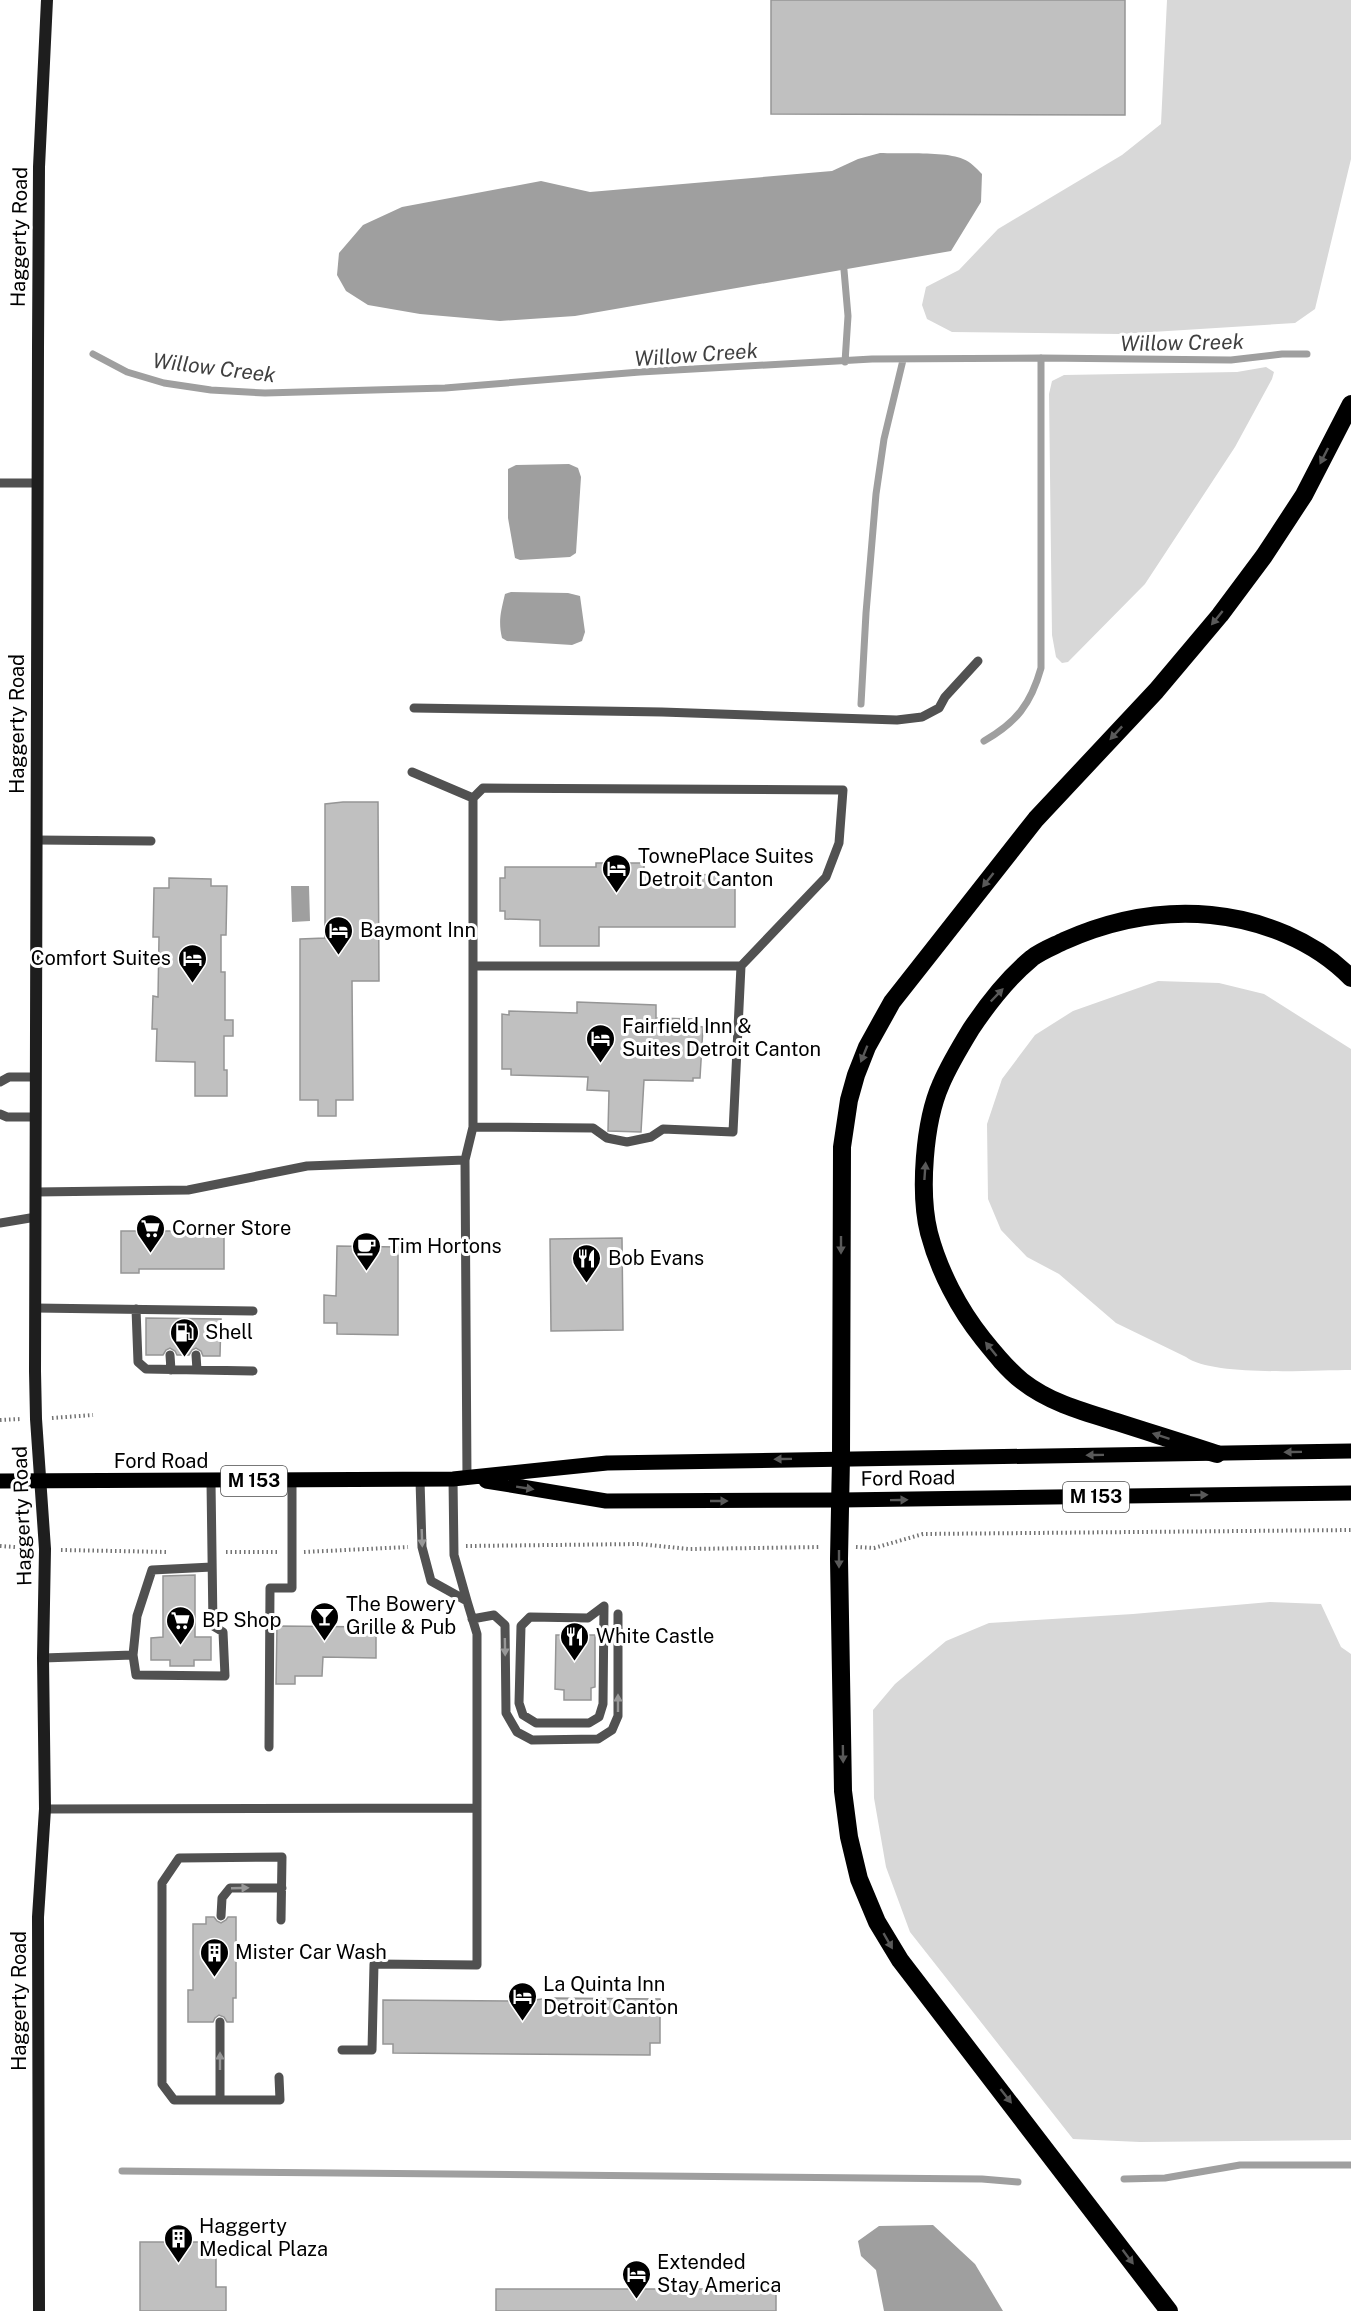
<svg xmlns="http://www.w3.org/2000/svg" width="1351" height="2311" font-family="'Public Sans',sans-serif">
  <rect width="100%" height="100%" fill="#fff"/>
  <path fill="#d8d8d8" d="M1167,0H1351V159L1315,309L1295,323L1120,334L952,332L927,319L922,305L926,287L959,270L998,229L1122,155L1161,124Z
    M1266,367L1274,372L1272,379L1235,447L1145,584L1068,662L1062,663L1056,657L1052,635L1049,394L1052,381L1064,375L1237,372Z
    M1158,981L1219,983L1264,994L1351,1049V1370C1314,1370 1213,1377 1186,1357L1116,1323L1059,1274L1027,1257L1001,1230L988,1199L987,1124L1002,1079L1035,1035L1073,1011Z
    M1270,1602L1321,1604L1341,1647L1351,1654V2140L1140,2142L1073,2139L910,1932L886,1867L874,1798L873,1710L895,1684L946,1641L989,1623L1133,1614Z"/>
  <path fill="#9f9f9f" d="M880,153C902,154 945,151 963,159C971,162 976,168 982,174L981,202L951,251L575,316L500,321L420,314L368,305L346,291L337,275L339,253L363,225L402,207L541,181L590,192L832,171L858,159Z
    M569,464L578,468L581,477L576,553L570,557L520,560L515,558L508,518V469L516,465Z
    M511,592L568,593L580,596L585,632L582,641L572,645L507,641L502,638C498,621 501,611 505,594Z
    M291,886H309L310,921L292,922Z
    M933,2225L975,2264L1003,2311H884L876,2270L861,2256L858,2241L879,2226Z"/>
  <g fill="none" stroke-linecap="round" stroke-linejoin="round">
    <path stroke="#9f9f9f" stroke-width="7" d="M844,270L848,316L845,362
      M93,354L127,372L164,383L211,390L265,393L445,388L640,372L872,359L1041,358L1231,360L1282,354H1307
      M861,704L866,613L876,494L884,439L903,360
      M984,741C1016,723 1031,704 1041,668V358
      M122,2171L982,2179L1018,2182
      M1124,2179L1165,2178L1240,2165H1351"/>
  </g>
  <path fill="#c0c0c0" stroke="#959595" stroke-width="1.5" d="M771,0H1125V115L771,114Z
    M343,802H378L379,981H352L353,1100H336V1116H318V1100H300V939L325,938V804Z
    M596,863H644V874L735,875V927H599V946H540V920L505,919V911H500V878H505V867H596Z
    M169,878L211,879V886H227L226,935H221V972H225V1020H233V1036H224V1070H227V1096H195V1062L156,1061L157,1029H152L153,996L158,997L159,937H153L154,888H169Z
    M577,1002L656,1005V1018L692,1019L693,1026L703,1027L700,1078H693V1081L644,1080L641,1132L608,1131L609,1091L587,1090L588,1077L511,1075V1069H502V1014L509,1015V1011L577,1013Z
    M188,1228H224V1269H139V1273H121V1231H181Z
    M622,1238L623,1330L551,1331L550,1239Z
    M337,1246L398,1247V1335L337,1334V1323H324V1295L336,1296Z
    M146,1318L221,1319L220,1356H203L201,1351L196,1348L192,1350L189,1355H177L175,1351L170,1348L166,1350L163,1355H146Z
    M195,1575V1637H211V1660H194V1666H170V1660H151V1638L163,1637V1576Z
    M277,1626L376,1627V1658L323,1657L322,1676H295V1684H276Z
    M556,1635H595V1687L591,1688V1700H564V1690L555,1689Z
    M206,1917H214L217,1921L221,1923L226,1920L228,1917H236V1998H233V2022H227L224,2017L219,2015L215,2018L213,2022H188V1990H193V1924H206Z
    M551,1998L660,1999V2043H650V2055L393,2053V2044H383V2000L525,2001Z
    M140,2242H216V2287H226V2311H140Z
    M496,2289H776V2311H496Z"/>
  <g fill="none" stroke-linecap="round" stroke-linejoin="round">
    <path stroke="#737373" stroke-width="4" stroke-dasharray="1.5 3" stroke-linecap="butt" d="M52,1418L93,1415
      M0,1420L21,1419
      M0,1546L30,1548
      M466,1546L639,1544L689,1549L821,1547
      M856,1547L874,1548L923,1534L1351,1530
      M61,1550L168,1552
      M226,1552H279
      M304,1552L408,1547"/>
    <path stroke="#515151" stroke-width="9" d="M0,483H37
      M414,708L662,712L897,720L922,717L939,708L945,697L978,661
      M412,772L473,798
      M36,840L151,841
      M473,966H741
      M0,1082L9,1077H36
      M0,1114L7,1117H36
      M465,1160L473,1127V798L483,788L843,790L839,843L826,877L741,966L733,1132L663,1129L651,1137L627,1142L607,1138L593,1128L473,1127
      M36,1192L188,1190L307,1166L465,1160L467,1478
      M0,1223L36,1217
      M35,1308L253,1311
      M136,1309L138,1362L146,1369L253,1371
      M170,1355L171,1370
      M196,1355L197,1370
      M420,1480L422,1547L431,1581L467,1601L454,1555L453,1479
      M604,1606L603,1704L599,1717L589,1723H536L523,1715L519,1703L521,1626L530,1617L588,1618Z
      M472,1619L494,1615L505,1625L506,1713L517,1732L532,1740L598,1739L612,1730L618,1716V1614
      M133,1655L136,1675L225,1676L223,1632L213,1626L211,1482
      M43,1658L133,1655L137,1616L152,1570L212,1567
      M269,1747L270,1588H292V1481
      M45,1809L477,1808
      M221,1916L222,1898L230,1888H282
      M342,2050H372L374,1964L477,1965V1634L467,1601
      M279,2077L280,2100H174L162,2084V1883L179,1858L282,1857L281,1920
      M220,2100V2022"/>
    <path stroke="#1e1e1e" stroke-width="12" d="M39,2311L38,1917L45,1809L43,1658L45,1549L36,1419L35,1371L38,349L39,167L47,0"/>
    <path stroke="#000" stroke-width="15" d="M0,1481L453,1479L607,1463L1351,1451
      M486,1481L606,1501L841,1500L1351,1493"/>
    <path stroke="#000" stroke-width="18" d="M1217,1454C1184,1443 1151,1433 1117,1422C1084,1412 1050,1403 1022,1381C1007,1369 995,1354 983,1339C959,1309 939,1271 929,1233C919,1193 924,1122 941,1084C949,1065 960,1047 971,1029C987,1005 1009,977 1032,958C1041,951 1054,946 1064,941C1111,920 1160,910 1211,915C1262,920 1315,941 1351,978
      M1169,2311L900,1960L877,1922L859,1879L849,1837L843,1791L839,1559L841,1458L842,1147L849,1100L856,1075L867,1047L892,1002L1036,819L1156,691L1220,615L1264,556L1304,495L1351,404"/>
  </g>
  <defs><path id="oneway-solid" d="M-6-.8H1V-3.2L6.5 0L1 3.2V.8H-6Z" transform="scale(1.5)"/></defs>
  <g fill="#595959">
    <use href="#oneway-solid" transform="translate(1324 456) rotate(117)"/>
    <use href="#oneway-solid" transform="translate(1217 618) rotate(129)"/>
    <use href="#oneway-solid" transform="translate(1116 733) rotate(133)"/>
    <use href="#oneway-solid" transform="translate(988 880) rotate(128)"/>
    <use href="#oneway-solid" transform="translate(997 995) rotate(-46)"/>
    <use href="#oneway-solid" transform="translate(864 1054) rotate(112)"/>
    <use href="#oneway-solid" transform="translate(925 1171) rotate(-86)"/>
    <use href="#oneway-solid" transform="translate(841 1245) rotate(90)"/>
    <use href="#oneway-solid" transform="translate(991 1349) rotate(-129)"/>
    <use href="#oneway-solid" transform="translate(1161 1436) rotate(-162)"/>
    <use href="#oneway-solid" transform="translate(1293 1452) rotate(179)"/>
    <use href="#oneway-solid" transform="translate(1095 1455) rotate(179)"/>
    <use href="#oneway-solid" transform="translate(783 1459) rotate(179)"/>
    <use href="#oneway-solid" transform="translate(525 1488) rotate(9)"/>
    <use href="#oneway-solid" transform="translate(1199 1495) rotate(-1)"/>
    <use href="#oneway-solid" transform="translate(899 1500) rotate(-1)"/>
    <use href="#oneway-solid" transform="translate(719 1501)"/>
    <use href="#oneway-solid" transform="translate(839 1559) rotate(90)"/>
    <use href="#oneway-solid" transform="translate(843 1754) rotate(89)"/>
    <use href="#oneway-solid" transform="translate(888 1941) rotate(60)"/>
    <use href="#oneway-solid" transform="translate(1006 2096) rotate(52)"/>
    <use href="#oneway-solid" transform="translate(1128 2257) rotate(53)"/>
  </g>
  <g fill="#979797">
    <use href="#oneway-solid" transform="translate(422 1538) rotate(88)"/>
    <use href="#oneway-solid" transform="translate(505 1647) rotate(89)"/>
    <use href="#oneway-solid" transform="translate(618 1703) rotate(-90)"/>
    <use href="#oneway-solid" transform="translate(240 1888) rotate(-2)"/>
    <use href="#oneway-solid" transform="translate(220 2061) rotate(-90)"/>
  </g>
  <defs>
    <symbol id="hotel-pin" viewBox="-11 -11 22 30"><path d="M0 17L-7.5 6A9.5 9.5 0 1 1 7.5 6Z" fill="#000" stroke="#fff"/><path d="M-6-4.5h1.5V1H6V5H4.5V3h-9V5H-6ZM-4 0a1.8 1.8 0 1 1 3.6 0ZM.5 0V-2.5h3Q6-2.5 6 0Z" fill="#fff"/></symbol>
    <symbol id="supermarket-pin" viewBox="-11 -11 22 30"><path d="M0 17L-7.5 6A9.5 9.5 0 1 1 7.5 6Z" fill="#000" stroke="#fff"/><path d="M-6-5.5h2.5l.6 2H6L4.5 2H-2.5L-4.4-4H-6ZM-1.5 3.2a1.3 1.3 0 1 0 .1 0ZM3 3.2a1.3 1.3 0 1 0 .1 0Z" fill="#fff"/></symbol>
    <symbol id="cafe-pin" viewBox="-11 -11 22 30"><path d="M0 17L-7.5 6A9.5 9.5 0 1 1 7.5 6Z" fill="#000" stroke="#fff"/><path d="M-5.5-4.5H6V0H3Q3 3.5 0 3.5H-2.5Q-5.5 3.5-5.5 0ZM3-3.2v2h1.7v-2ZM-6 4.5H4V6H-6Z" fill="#fff"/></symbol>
    <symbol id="restaurant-pin" viewBox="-11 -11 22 30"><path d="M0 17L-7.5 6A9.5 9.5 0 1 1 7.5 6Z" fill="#000" stroke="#fff"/><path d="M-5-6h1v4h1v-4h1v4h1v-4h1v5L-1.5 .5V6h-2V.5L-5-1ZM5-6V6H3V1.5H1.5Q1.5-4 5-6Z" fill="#fff"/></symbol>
    <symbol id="fuel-pin" viewBox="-11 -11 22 30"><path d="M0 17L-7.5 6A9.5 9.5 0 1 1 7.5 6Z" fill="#000" stroke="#fff"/><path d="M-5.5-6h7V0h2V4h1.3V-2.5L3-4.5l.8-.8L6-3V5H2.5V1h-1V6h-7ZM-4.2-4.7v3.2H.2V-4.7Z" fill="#fff"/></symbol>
    <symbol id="bar-pin" viewBox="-11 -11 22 30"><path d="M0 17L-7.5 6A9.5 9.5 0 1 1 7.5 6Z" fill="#000" stroke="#fff"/><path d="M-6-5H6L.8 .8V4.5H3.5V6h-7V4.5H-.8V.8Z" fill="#fff"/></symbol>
    <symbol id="building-pin" viewBox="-11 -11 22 30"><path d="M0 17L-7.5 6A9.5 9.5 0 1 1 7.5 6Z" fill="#000" stroke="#fff"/><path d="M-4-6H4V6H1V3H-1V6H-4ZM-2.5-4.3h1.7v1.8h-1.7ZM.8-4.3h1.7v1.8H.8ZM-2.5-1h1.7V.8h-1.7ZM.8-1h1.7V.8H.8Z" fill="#fff"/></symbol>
  </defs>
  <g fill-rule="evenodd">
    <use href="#hotel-pin" x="600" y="852" width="33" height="45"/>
    <use href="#hotel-pin" x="322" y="914" width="33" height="45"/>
    <use href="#hotel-pin" x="176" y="942" width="33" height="45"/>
    <use href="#hotel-pin" x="584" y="1022" width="33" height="45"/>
    <use href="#supermarket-pin" x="134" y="1212" width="33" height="45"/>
    <use href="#cafe-pin" x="350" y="1230" width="33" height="45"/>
    <use href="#restaurant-pin" x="570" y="1242" width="33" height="45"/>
    <use href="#fuel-pin" x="168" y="1316" width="33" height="45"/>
    <use href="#bar-pin" x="308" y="1600" width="33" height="45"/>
    <use href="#supermarket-pin" x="164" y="1604" width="33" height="45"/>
    <use href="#restaurant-pin" x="558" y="1620" width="33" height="45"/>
    <use href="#building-pin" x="198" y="1936" width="33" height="45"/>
    <use href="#hotel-pin" x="506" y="1980" width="33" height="45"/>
    <use href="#building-pin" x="162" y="2222" width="33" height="45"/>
    <use href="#hotel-pin" x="620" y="2258" width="33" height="45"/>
  </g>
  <g text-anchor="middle" stroke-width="6" stroke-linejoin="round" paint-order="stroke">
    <g fill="#fff" stroke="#4c4c4c" stroke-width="1.5">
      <rect x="221" y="1466" width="66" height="30" rx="4.5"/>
      <rect x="1063" y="1482" width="66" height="30" rx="4.5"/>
    </g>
    <g font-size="18" font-weight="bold" fill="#000">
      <text x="254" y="1487">M 153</text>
      <text x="1096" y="1503">M 153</text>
    </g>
    <g font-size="20" fill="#000" stroke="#fff">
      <text transform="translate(19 237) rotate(-89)" y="7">Haggerty Road</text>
      <text transform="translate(17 724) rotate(-90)" y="7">Haggerty Road</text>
      <text x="161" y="1468">Ford Road</text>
      <text transform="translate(908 1478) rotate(-1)" y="7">Ford Road</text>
      <text transform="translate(22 1516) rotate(-92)" y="7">Haggerty Road</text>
      <text transform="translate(19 2001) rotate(-90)" y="7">Haggerty Road</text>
    </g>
    <g font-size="20" fill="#000" stroke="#fff" text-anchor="start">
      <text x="638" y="863">TownePlace Suites<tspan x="638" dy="23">Detroit Canton</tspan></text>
      <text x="360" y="937">Baymont Inn</text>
      <text x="171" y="965" text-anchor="end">Comfort Suites</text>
      <text x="622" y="1033">Fairfield Inn &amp;<tspan x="622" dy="23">Suites Detroit Canton</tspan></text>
      <text x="172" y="1235">Corner Store</text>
      <text x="388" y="1253">Tim Hortons</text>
      <text x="608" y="1265">Bob Evans</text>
      <text x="205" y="1339">Shell</text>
      <text x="346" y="1611">The Bowery<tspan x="346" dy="23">Grille &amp; Pub</tspan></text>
      <text x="202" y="1627">BP Shop</text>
      <text x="596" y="1643">White Castle</text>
      <text x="235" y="1959">Mister Car Wash</text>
      <text x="543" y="1991">La Quinta Inn<tspan x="543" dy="23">Detroit Canton</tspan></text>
      <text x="199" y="2233">Haggerty<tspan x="199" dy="23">Medical Plaza</tspan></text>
      <text x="657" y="2269">Extended<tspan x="657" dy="23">Stay America</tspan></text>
    </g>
    <g font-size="21" font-style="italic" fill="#404040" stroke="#fff">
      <text transform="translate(1182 343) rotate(-1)" y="7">Willow Creek</text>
      <text transform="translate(696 355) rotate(-4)" y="7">Willow Creek</text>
      <text transform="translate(214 368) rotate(7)" y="7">Willow Creek</text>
    </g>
  </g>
</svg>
